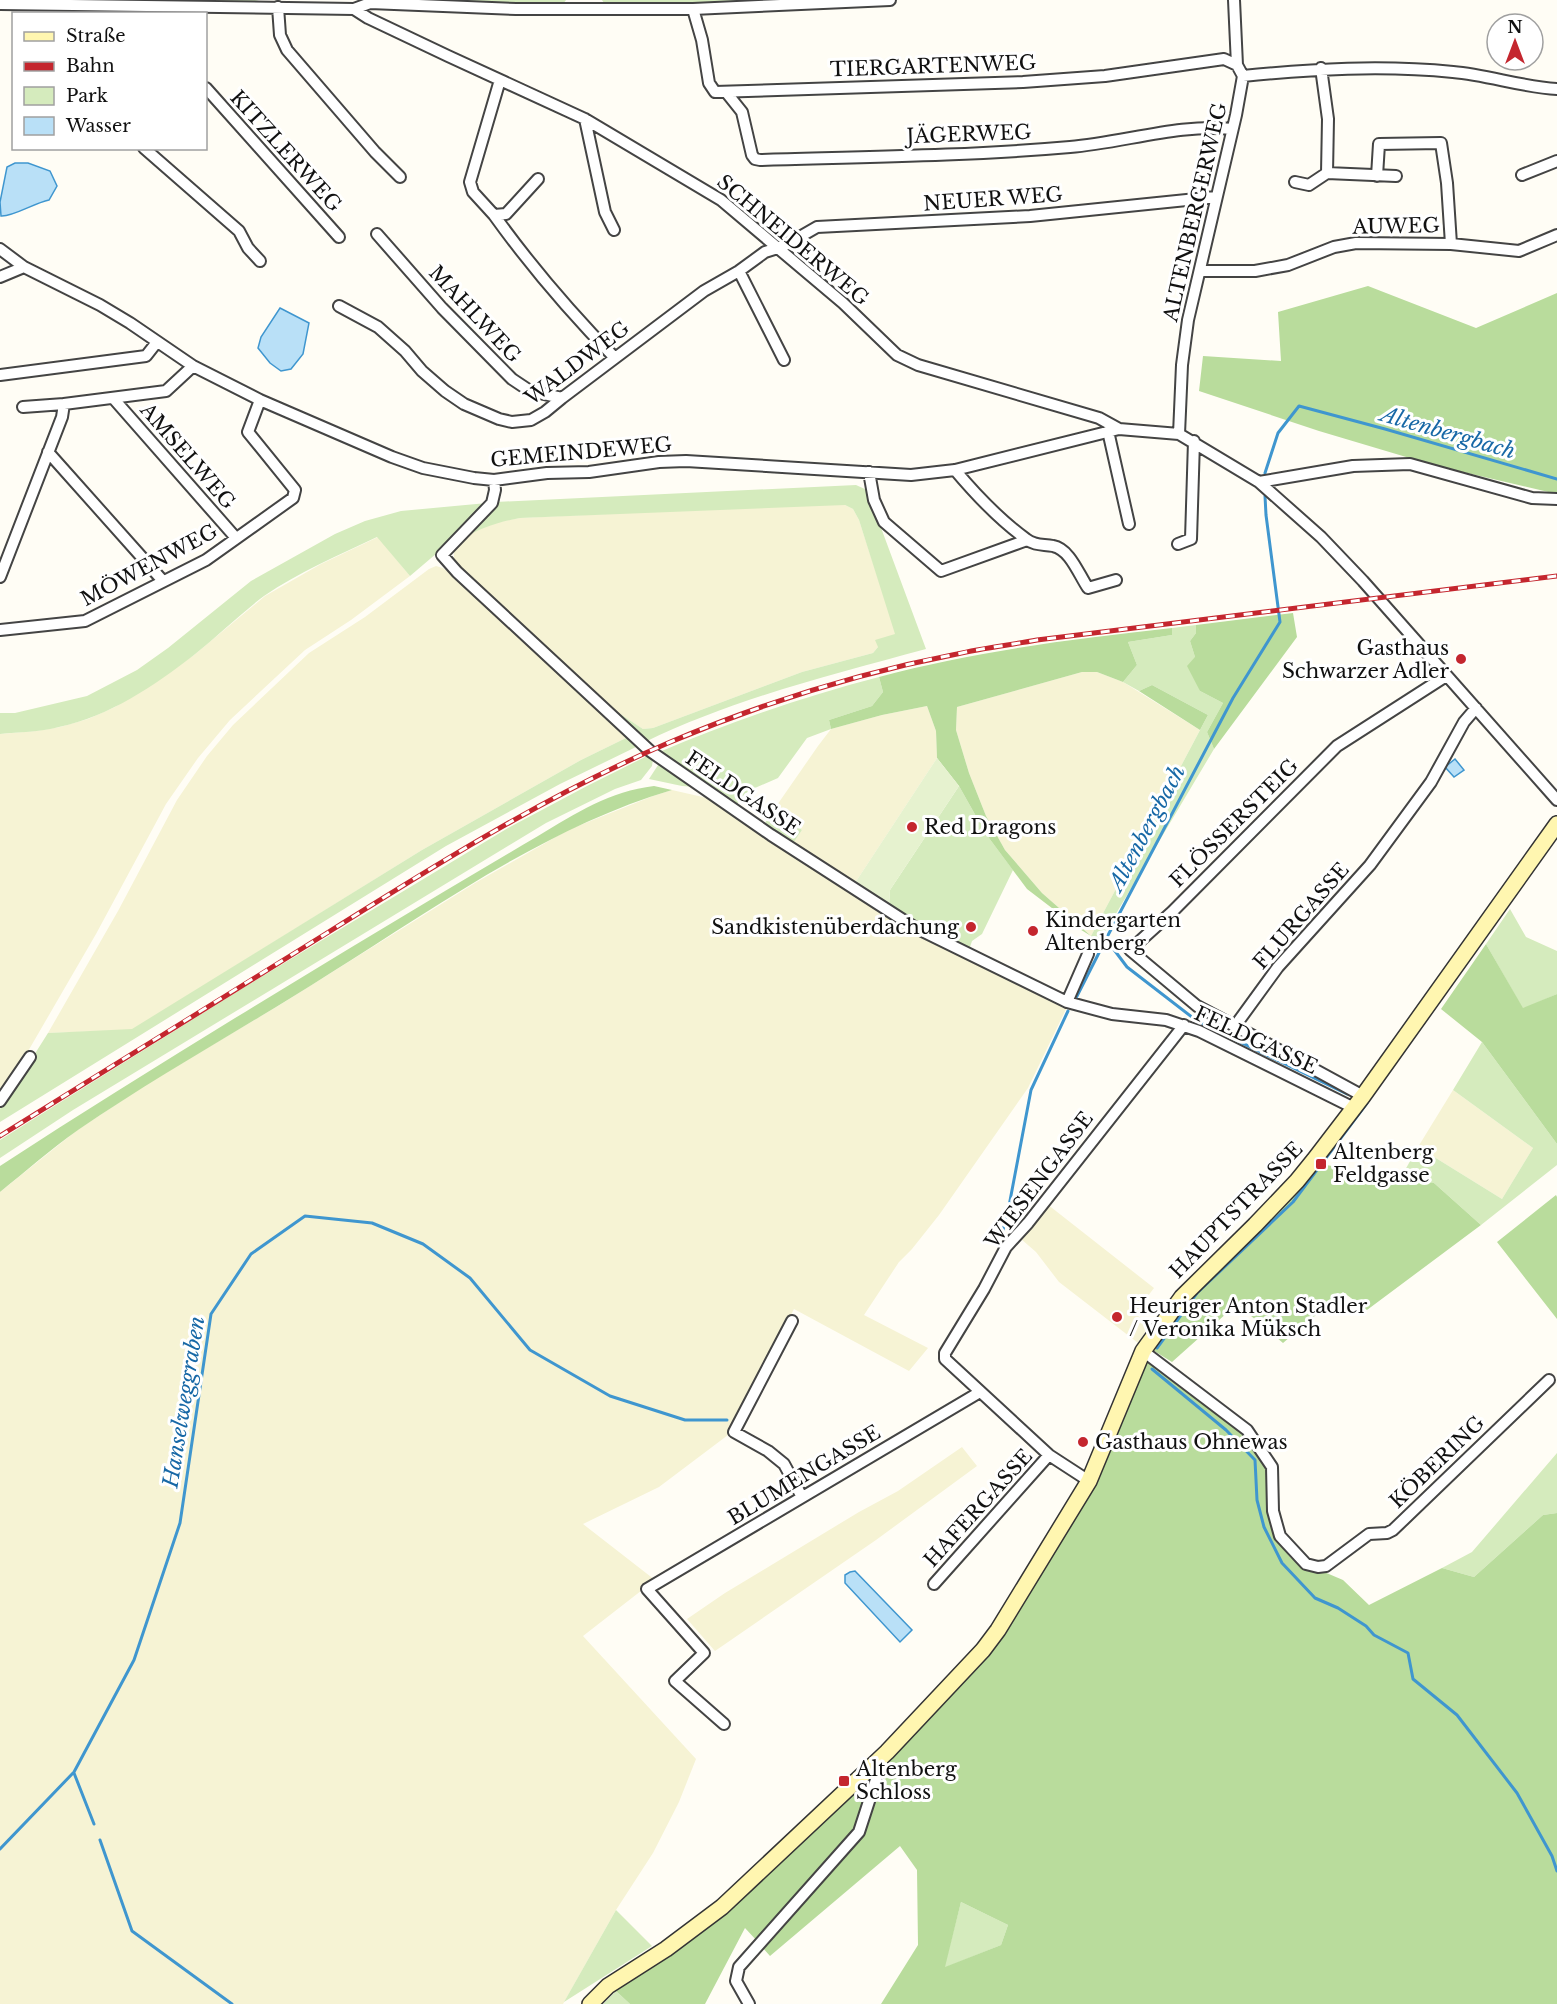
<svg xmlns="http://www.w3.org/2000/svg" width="1557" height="2004" font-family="'Libre Baskerville',serif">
  <rect width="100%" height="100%" fill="#fffdf5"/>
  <path fill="#f6f3d4" d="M797,505H845L853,509L859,520L896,634L878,647L873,653L802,672L653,728L643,729L608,706L454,563V552L460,540L480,527L496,522L520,518Z
    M378,537L410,576L351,620L305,650L230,720L198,758L166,804L96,934L27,1053L0,1094V734L36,731L60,727L88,719L115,707L194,655L265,596L321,564Z
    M436,566L443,568L452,575L628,737L581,760L422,850L132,1030L48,1033L118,911L177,800L207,756L233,725L309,653L365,617L429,569Z
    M1082,672H1097L1123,682L1200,730L1091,936L1042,893L1005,850L986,816L969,773L956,730L957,707Z
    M927,706L936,731L937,758L855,883L794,842L802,830L775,808L818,746L831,729L882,715Z
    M672,790L707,798L743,819L863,900L946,947L1067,1007L1028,1088L939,1215L912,1249L899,1262L864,1315L928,1348L909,1371L794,1309L728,1435L659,1487L583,1524L655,1580L583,1636L696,1759L679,1802L653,1853L616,1910L563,2004H0V1192L76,1131L150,1082L278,1006L475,883L568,830L653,796Z
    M1453,1090L1533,1148L1502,1199L1418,1147Z
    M1047,1204L1154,1288L1135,1313L1149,1326L1138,1343L1059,1282L1036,1252L1021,1239Z
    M962,1447L977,1466L876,1540L715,1651L687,1619L725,1593L859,1512L898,1491Z"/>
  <path fill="#d5ebbd" d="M12,0H259L252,2Z
    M386,0H566L563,4L554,5Z
    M602,0H844L678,7L604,3Z
    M856,485L867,490L926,649C830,675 734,699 645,742L608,706L643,729L653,728L802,672L873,653L878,647L875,640L895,634L859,520L853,509L845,505L520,518C497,522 480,528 460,540L496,502Z
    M487,503L450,542L410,576L377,537C339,555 299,572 264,596C240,614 218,636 194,655C154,686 110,716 59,727C39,732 20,732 0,734V713H15L87,696L137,670L168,648L251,581L335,534L365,521L401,511Z
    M1196,625V633L1190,641L1195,657L1200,691L1223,703L1207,732L1214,749L1095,949L1088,945L1091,936L1208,715L1152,685L1139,691L1123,682L1137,665L1128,642L1172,635V628Z
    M879,677L883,692L872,706L829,720L831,729L807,738L778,778L748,791L736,805L657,753C731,722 802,697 879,677Z
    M628,737L638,746L560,784L446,846L0,1122V1109L48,1033L132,1029L422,850L581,760Z
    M647,756L653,759L652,766L641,780L615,789L546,823L73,1110L0,1158V1140L243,988L508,828L587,786Z
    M660,762L697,787L682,786L649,779Z
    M959,786L986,834L1013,870L982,934L972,941L969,950L889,906L890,890Z
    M775,808L802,830L794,842L765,823Z
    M1510,909L1526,937L1557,951V994L1523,1009L1486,944Z
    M1482,1042L1557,1144V1165L1481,1225L1434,1183L1400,1179L1418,1147L1502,1199L1533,1148L1453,1090Z
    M1557,1453V1513L1543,1515L1474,1577L1442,1568L1472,1552Z
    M961,1902L1008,1925L1001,1945L944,1968Z
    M616,1910L652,1946L564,2002Z
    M616,1991L630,2004H603Z"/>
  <path fill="#b9dc9c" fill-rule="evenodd" d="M1368,286L1476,328L1557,293V494L1433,465L1319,431L1199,391L1203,356L1281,361L1278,312Z
    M1293,613L1297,637L1214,749L1207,732L1223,703L1200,691L1187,666L1195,657L1190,641L1196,633V625Z
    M1172,628V635L1128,642L1137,665L1123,682L1097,672H1082L957,707L956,730L969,773L986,816L1005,850L1042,893L1091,936L1078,928L1027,889L986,834L959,786L937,758L936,731L927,706L882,715L831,729L829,720L872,706L883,692L879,677C975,651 1073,639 1172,628Z
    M1152,685L1208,715L1200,730L1139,691Z
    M654,786L672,790C547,827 438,906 329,974C246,1027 160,1074 78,1130C51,1149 26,1171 0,1192V1166C146,1071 295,981 445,891C476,873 507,854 538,836C576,813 610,791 654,786Z
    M1486,944L1523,1008L1557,994V1144L1482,1042L1441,1009Z
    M1320,1164L1434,1183L1481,1225L1367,1310L1343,1292L1283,1343L1237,1304L1172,1362L1151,1349L1201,1284Z
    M1556,1195L1557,1197V1319L1497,1242Z
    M1145,1357L1217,1412L1247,1437L1269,1469L1270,1520L1276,1540L1291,1558L1343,1580L1369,1605L1442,1568L1474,1577L1543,1515L1557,1513V2004H881L918,1945L917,1870L900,1846L770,1956L762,1947L862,1834L888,1756L989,1652L1091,1483ZM961,1902L1008,1925L1001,1945L945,1967Z
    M879,1765L856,1830L758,1942L745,1928L705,2004H630L616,1991L710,1922Z"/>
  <path fill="#e6f2cf" d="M937,758L959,786L890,890L889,906L855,883Z"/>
  <path fill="#b9e0f7" stroke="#3f96cf" stroke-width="1.5" d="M15,163H28L50,171L57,186L49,200C34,203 13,217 1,216L0,202L7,167Z
    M280,308L309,323L303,354L291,369L281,371L270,363L258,348L261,337Z
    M1455,759L1464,770L1454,777L1445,767Z
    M855,1571L912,1630L900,1642L845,1583V1575L850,1572Z"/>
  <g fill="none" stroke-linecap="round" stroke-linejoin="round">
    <path stroke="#3f96cf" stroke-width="3" d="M1265,473L1278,433L1299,406L1385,429L1557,479
      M1265,496L1266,515L1280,622L1233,698L1106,939L1127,967L1197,1021L1347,1094
      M1076,998L1106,939
      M1002,1234L1009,1206L1031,1090L1068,1011
      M1157,1348L1197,1293L1293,1202L1367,1103
      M1152,1369L1226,1430L1255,1460L1257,1500L1264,1527L1282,1563L1315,1598L1338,1608L1366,1626L1374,1635L1408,1653L1413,1679L1457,1715L1517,1793L1552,1856L1557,1871
      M74,1773L94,1824
      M100,1840L132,1931L232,2004
      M0,1849L74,1772L134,1660L180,1523L211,1314L251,1254L305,1216L372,1223L423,1244L470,1278L530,1350L610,1396L685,1420H727"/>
    <defs>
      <path id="street" d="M0,4L354,9L370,3L516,9H693L890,0
        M278,7L280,35L287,50L375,152L400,177
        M354,9L368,18L448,56L585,119L721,200L843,303L897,355L918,365L1099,418L1119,429
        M693,9L702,40L709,83L715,92L1023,82L1105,76L1224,59L1237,65
        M1321,68L1328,119L1327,173L1396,176
        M1243,76C1313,69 1382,65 1453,72C1488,75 1522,87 1557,89
        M500,80L470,182L473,192L494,215L506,214L538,179
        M206,88L339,237
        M726,92L742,112L752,155L755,159L760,160C863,157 967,156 1070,147C1122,143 1181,123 1232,129
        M585,119L605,212L614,230
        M144,148L239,231L248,248L260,261
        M1522,175L1557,161
        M1377,176L1379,144L1441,143L1447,183L1451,244
        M1295,182L1309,185L1327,173
        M494,215C530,265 571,313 615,358
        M377,234L442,308L512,379L530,391L562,398
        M0,249L24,267L100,305L130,323L193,366L260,400L392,457L423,468L474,478L494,480L547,473L589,472L659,462L686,461L911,475L955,470L1119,429L1179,434L1259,482L1321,537L1363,581L1557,800
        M739,271L784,360
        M1201,271H1255L1288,265L1334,247L1356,243L1451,244L1519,251L1557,235
        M0,277L24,267
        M339,306L378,327L405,351L422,371L445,391L464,404L499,419L512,422L531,420L545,412L562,398L704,291L739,271L765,252L784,246L817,227L1030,216L1216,197
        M0,375L146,356L157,342
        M113,398L236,538
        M23,407L64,404
        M1108,431L1129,524
        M1179,434L1182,365L1188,320L1236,115L1243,76L1237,65L1234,0
        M48,452L163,581
        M955,470C976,495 1000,520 1026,539C1035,546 1043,544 1053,546C1070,549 1079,575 1088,588L1116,580
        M869,472L874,500L884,522L941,571L1027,540
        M494,480L495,490L492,503L442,555L457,572L650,751L771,835L914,927L1067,1002L1112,1014L1166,1020L1199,1031L1354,1108
        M1259,482L1353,466L1410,464L1532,498L1557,499
        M1178,544L1191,539L1194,441
        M0,577L62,417L64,404L166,391L193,366
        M0,630L85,621L206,560L293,498L295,490L248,432L260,400
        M1067,1002L1088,954
        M1235,1026L1197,1006L1130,950L1172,912L1337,746L1446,676
        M1363,1096L1235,1026L1278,967L1370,865L1431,782L1464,722L1476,708
        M0,1101L30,1057
        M792,1321L734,1432L768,1451L784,1464L802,1497
        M1143,1351L1247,1430L1272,1467L1273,1511L1280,1536L1306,1564L1318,1567L1326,1566L1369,1534L1387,1533L1393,1530L1549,1380
        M1089,1481L1049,1455L945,1359V1353L984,1289L1006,1247L1028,1223L1184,1025
        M934,1584L1049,1455
        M724,1724L675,1681L704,1653L647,1589L980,1392
        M749,2004L736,1981L739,1967L859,1832L883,1758"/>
      <path id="secondary" d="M590,2004L608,1986L666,1949L722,1907L887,1752L983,1650L998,1630L1089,1481L1143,1351L1182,1297L1255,1225L1297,1181L1314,1160L1363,1096L1557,824"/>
    </defs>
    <use href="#street" stroke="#444" stroke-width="14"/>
    <use href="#secondary" stroke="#333" stroke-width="18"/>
    <use href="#street" stroke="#fff" stroke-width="10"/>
    <use href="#secondary" stroke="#fff6b0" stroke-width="15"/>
    <defs>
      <path id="rail" d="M0,1136C109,1068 218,1000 327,933C437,864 547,795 668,743C760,704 858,673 957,654C983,648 1010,645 1037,640L1557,576"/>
    </defs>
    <use href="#rail" stroke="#c4262e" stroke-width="5"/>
    <use href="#rail" stroke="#fff" stroke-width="3" stroke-dasharray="9" stroke-linecap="butt"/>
  </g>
  <g fill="#c4262e" stroke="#fff" stroke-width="2">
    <circle cx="1461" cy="659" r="6"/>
    <circle cx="912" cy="827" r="6"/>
    <circle cx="971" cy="927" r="6"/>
    <circle cx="1033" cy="931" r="6"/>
    <rect x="1315" y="1158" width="12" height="12" rx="3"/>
    <circle cx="1117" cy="1317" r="6"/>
    <circle cx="1083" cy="1442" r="6"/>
    <rect x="838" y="1775" width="12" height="12" rx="3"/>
  </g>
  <g text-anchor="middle" stroke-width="6" stroke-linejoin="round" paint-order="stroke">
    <g font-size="20" fill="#111" stroke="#fff">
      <text transform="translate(933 66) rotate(-2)" y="7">TIERGARTENWEG</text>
      <text transform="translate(969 134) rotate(-2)" y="7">JÄGERWEG</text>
      <text transform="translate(286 151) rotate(48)" y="7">KITZLERWEG</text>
      <text transform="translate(993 199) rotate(-4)" y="7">NEUER WEG</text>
      <text transform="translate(1195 212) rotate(-77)" y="7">ALTENBERGERWEG</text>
      <text transform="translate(1396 226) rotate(-1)" y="7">AUWEG</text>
      <text transform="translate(793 240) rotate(40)" y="7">SCHNEIDERWEG</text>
      <text transform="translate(475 314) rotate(47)" y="7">MAHLWEG</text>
      <text transform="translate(577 363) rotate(-37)" y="7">WALDWEG</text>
      <text transform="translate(581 452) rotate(-5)" y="7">GEMEINDEWEG</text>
      <text transform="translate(188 456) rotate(49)" y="7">AMSELWEG</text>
      <text transform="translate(149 565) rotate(-28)" y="7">MÖWENWEG</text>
      <text transform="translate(743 793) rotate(34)" y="7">FELDGASSE</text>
      <text transform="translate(1234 823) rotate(-45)" y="7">FLÖSSERSTEIG</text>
      <text transform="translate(1301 916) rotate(-49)" y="7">FLURGASSE</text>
      <text transform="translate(1256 1040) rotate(25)" y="7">FELDGASSE</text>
      <text transform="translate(1039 1180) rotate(-53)" y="7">WIESENGASSE</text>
      <text transform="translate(1236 1210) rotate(-46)" y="7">HAUPTSTRASSE</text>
      <text transform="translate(1437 1462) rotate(-44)" y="7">KÖBERING</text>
      <text transform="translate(804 1475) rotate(-31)" y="7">BLUMENGASSE</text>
      <text transform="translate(978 1508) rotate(-48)" y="7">HAFERGASSE</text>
    </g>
    <g font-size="20" fill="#111" stroke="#fff" text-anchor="start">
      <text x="1449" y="655" text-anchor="end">Gasthaus<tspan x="1449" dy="23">Schwarzer Adler</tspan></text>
      <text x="924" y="834">Red Dragons</text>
      <text x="1045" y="927">Kindergarten<tspan x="1045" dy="23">Altenberg</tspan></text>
      <text x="959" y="934" text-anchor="end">Sandkistenüberdachung</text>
      <text x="1333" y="1159">Altenberg<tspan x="1333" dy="23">Feldgasse</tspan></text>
      <text x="1129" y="1313">Heuriger Anton Stadler<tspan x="1129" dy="23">/ Veronika Müksch</tspan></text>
      <text x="1095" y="1449">Gasthaus Ohnewas</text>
      <text x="856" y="1776">Altenberg<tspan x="856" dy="23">Schloss</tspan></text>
    </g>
    <g font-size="21" font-style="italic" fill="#1768a6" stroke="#fff">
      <text transform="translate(1448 433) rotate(16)" y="7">Altenbergbach</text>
      <text transform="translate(1147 828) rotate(-62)" y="7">Altenbergbach</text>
      <text transform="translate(184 1402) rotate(-81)" y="7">Hanselweggraben</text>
    </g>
  </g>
  <rect x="12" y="12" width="195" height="138" fill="#ffffff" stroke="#a0a0a0" stroke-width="1.5"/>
  <rect x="24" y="32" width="30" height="9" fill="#fff6b0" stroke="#a0a0a0" stroke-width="1.5"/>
  <text x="66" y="42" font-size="18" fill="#111111">Straße</text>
  <rect x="24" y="62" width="30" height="9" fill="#c4262e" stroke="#a0a0a0" stroke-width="1.5"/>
  <text x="66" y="72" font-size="18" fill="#111111">Bahn</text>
  <rect x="24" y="87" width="30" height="18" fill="#d5ebbd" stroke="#a0a0a0" stroke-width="1.5"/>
  <text x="66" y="102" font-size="18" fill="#111111">Park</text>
  <rect x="24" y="117" width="30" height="18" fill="#b9e0f7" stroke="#a0a0a0" stroke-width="1.5"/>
  <text x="66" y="132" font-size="18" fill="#111111">Wasser</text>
  <g transform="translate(1515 42)"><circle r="28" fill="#ffffff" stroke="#a0a0a0" stroke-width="1.5"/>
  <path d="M0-4.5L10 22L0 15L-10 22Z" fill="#c4262e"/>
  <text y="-9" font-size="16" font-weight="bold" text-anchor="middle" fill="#111111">N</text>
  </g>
</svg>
